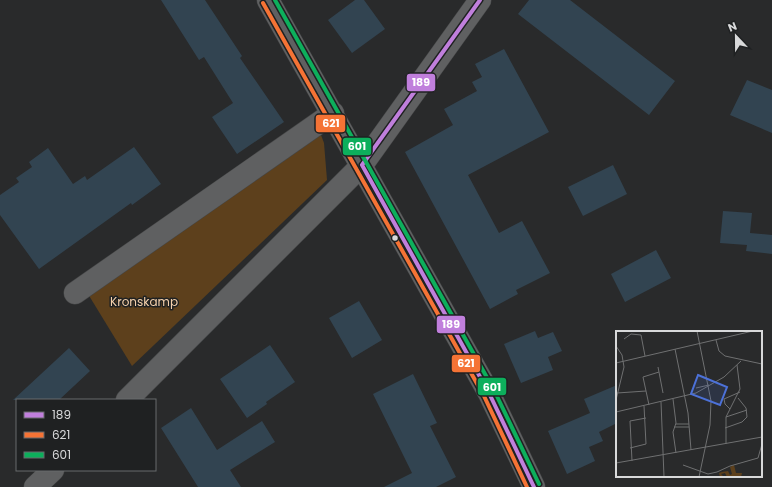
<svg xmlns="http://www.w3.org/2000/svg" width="772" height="487" font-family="Poppins,sans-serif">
  <rect width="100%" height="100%" fill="#292a2b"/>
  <path fill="#5d401c" d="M318,127L324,143L327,180L132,366L88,294Z"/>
  <path fill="#324451" d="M161,0H205L242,56L240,58L284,122L237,154L212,117L233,103L204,57L199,60Z
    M355,0H364L385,29L352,53L328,20Z
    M529,0H570L675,81L649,115L518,14Z
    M504,49L549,132L468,175L499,233L522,221L550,273L516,290L518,294L490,309L405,152L453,125L444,109L477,91L472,82L482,77L475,64Z
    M747,80L772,90V133L730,115Z
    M134,147L161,184L132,205L131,203L39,269L0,215V195L19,182L16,178L32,167L29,162L48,148L73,184L85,176L87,180Z
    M613,165L627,194L583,216L568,187Z
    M723,211L752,213L750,233L772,235V254L746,251L747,245L720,243Z
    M656,250L671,278L625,302L611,274Z
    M359,301L382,340L352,358L329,318Z
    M535,331L538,338L553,332L562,351L548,357L553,370L521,383L504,344Z
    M270,345L295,382L266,402L267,404L247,418L220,379Z
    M69,348L90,371L59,400H13Z
    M413,374L437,423L430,426L456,477L436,487H384L412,473L373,394Z
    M617,385V423L599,432L603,441L589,447L595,461L567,474L548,431L590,413L584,399Z
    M191,408L217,450L262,421L275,442L230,470L241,487H198L161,428Z"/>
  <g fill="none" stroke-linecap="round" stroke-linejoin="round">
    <defs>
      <path id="minor" d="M268,0L489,393L534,487
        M75,293L333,113
        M127,400L362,165L480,0
        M35,487L53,470"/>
    </defs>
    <use href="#minor" stroke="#454647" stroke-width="23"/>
    <use href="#minor" stroke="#5f6061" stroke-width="22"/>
    <defs>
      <path id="bus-1" d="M362,165L489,393L534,487
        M362,165L480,0"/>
      <path id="bus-2" d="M263,3L484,396L527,487"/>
      <path id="bus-3" d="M275,0L494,390L539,484"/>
    </defs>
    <use href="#bus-1" stroke="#1f2122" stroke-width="7"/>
    <use href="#bus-2" stroke="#1f2122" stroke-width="7"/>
    <use href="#bus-3" stroke="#1f2122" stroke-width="7"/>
    <use href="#bus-1" stroke="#c07fdc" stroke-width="4"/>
    <use href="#bus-2" stroke="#f57335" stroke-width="4"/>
    <use href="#bus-3" stroke="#0daf5c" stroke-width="4"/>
  </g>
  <circle fill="#d8d9da" stroke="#1f2122" stroke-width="1.5" cx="395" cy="238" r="3.5"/>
  <g text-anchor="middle" stroke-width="3" stroke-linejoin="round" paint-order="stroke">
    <g font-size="12" fill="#f5d1ac" stroke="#1f2122">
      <text x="144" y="306">Kronskamp</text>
    </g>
  </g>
  <g transform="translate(616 331)">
    <rect width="146" height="146" fill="#292a2b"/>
    <path d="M118,134L120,142H126L125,146H111L109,142L105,143L108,146H104L103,142L106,141L112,140L114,144L116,143L114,136Z" fill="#5d401c"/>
    <path fill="none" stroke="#6f7071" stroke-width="1" d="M81,0L95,70L94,94L83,146M25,4L29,25M8,8L15,3L25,4M100,9L103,20L109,25L146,33M0,15L6,24L8,36L0,69M59,18L72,82L75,119M0,32L137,0M42,36L47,62M80,57L93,54M1,62L30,60M57,68L60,92L57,101L60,122M45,71L48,146M33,74L27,46L43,41M114,78L109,73L108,68L124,61M0,81L80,62L108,46L125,30M110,86L131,79M60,93H73M58,96H73M109,97L126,91L131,86L130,77L122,67M110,113V86L124,58L121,34M14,117L30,113L28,75M16,130L14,90L30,87M0,132L146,106M67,134L92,143L101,141L114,135L142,127L146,113"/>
    <path fill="#4c71d8" fill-opacity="0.15" stroke="#4c71d8" stroke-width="2" d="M82,44L111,56L104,74L75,63Z"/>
    <rect width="146" height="146" fill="none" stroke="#d8d9da" stroke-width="2"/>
  </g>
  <g stroke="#1f2122" stroke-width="1.5">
    <rect x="406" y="73" width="30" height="19" rx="4" fill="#c07fdc"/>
    <rect x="315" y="114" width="31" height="19" rx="4" fill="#f57335"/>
    <rect x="342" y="137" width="30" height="19" rx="4" fill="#0daf5c"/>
    <rect x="436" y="315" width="30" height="19" rx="4" fill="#c07fdc"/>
    <rect x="451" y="354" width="30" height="19" rx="4" fill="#f57335"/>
    <rect x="477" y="377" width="30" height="19" rx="4" fill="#0daf5c"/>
  </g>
  <g font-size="11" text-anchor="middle" font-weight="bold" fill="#fff">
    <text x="421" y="86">189</text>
    <text x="331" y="127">621</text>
    <text x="357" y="150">601</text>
    <text x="451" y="328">189</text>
    <text x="466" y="367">621</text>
    <text x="492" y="391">601</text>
  </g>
  <rect x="16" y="399" width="140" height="72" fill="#1f2122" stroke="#696b6c"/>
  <rect x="24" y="412" width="20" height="6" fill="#c07fdc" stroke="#696b6c"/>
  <text x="52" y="419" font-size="12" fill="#d8d9da">189</text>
  <rect x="24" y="432" width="20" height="6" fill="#f57335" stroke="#696b6c"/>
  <text x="52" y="439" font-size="12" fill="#d8d9da">621</text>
  <rect x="24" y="452" width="20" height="6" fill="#0daf5c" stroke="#696b6c"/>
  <text x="52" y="459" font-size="12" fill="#d8d9da">601</text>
  <g transform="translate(736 36) rotate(338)" stroke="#1f2122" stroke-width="3" paint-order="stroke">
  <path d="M0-3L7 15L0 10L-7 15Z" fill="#d8d9da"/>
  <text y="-6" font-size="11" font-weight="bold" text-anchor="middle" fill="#d8d9da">N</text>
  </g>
</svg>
